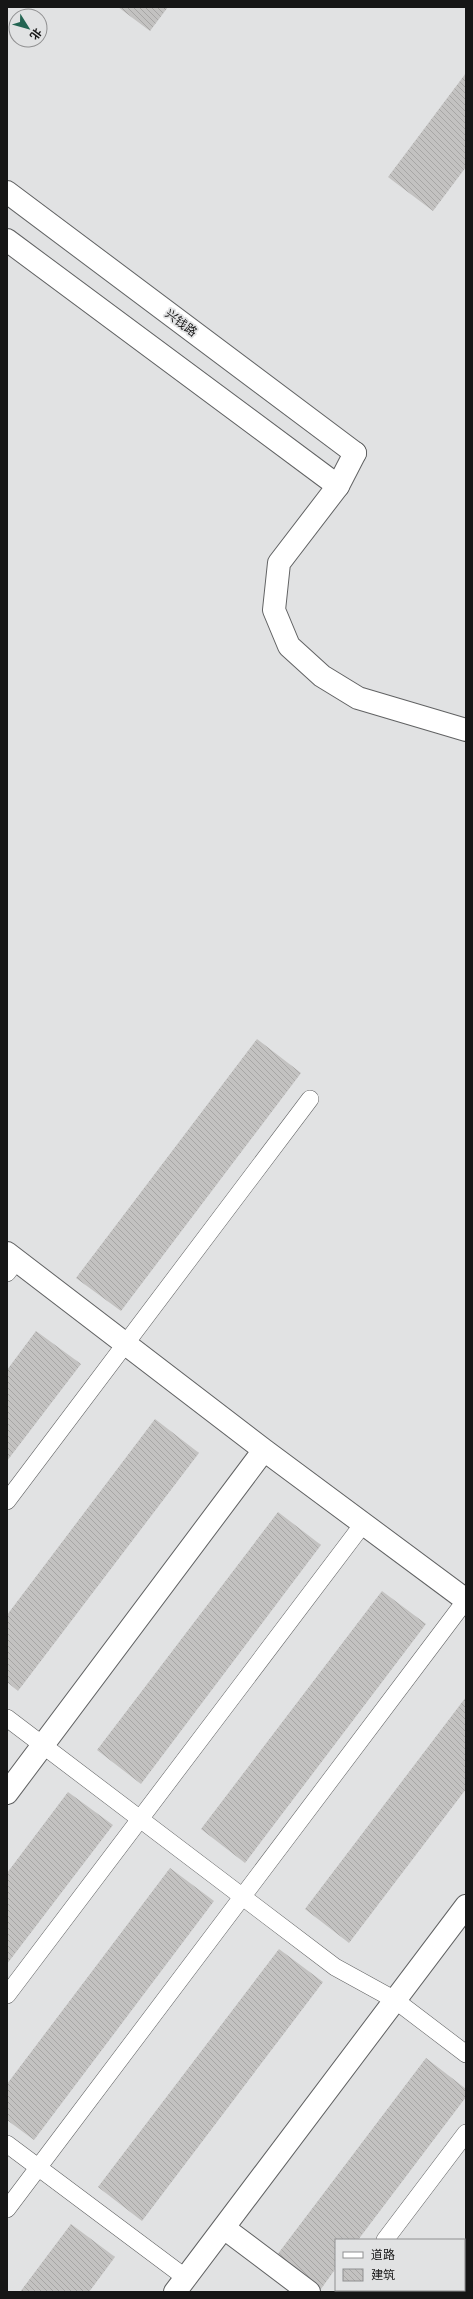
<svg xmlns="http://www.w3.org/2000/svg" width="473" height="2299" font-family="'PT Sans','Noto Sans SC',sans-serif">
  <defs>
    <pattern id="building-back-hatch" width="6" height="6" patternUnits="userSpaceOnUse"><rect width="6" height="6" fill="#c3c2c1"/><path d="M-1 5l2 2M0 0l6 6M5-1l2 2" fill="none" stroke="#a7a6a5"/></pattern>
  </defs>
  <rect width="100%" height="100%" fill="#e1e2e3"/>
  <path fill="url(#building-back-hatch)" d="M118,7H168L150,31Z
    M466,73V167L433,211L388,177Z
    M257,1039L301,1073L121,1311L76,1278Z
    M36,1331L81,1364L7,1461V1370Z
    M155,1419L199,1453L18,1691L7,1682V1615Z
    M278,1512L321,1545L141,1784L97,1750Z
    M382,1591L426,1624L245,1863L201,1829Z
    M466,1697V1789L349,1943L305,1909Z
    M68,1792L113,1825L7,1964V1873Z
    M170,1868L214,1901L34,2140L7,2120V2084Z
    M279,1949L323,1982L142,2221L98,2187Z
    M426,2058L466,2089V2097L358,2240H336V2268L321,2289L277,2255Z
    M71,2224L115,2257L89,2292H20Z
    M466,2253V2292H436L438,2290H464V2255Z"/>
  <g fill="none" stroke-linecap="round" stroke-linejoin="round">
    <defs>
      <path id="lane" d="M7,1273L17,1260
        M7,1501L310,1099
        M7,1718L335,1967L395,2000L466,2054
        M7,1995L363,1524
        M7,2144L186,2278
        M7,2209L466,1600
        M385,2240L466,2133
        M346,2292L347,2290"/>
      <path id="street" d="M355,453L338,486L279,563L274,610L289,646L322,676L358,698L466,730
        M7,1253L264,1450L466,1600
        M7,1793L264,1450
        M224,2228L309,2292
        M175,2292L466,1906"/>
      <path id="secondary" d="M7,192L355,453
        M7,240L338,486"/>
    </defs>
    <use href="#lane" stroke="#616263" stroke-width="18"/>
    <use href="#street" stroke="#616263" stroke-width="24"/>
    <use href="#secondary" stroke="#616263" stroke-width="24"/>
    <use href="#lane" stroke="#fff" stroke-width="17"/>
    <use href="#street" stroke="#fff" stroke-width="22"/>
    <use href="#secondary" stroke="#fff" stroke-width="22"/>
  </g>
  <g text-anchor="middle" stroke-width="3.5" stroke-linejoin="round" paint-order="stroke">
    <g font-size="12" fill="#161616" stroke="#e1e2e3">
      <text transform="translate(181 323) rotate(37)" y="4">兴钱路</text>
    </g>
  </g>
  <rect width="473" height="2299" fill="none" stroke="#161616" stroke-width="16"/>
  <rect x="335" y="2239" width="130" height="52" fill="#e1e2e3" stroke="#909091"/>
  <rect x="343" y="2252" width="20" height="6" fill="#ffffff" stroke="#909091"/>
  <text x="371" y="2259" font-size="12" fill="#161616">道路</text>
  <rect x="343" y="2269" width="20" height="12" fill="url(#building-back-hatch)" stroke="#909091"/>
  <text x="371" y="2279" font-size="12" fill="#161616">建筑</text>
  <g transform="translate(28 28) rotate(127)"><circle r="19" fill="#e1e2e3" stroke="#909091"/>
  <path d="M0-3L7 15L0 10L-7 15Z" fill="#236452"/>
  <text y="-6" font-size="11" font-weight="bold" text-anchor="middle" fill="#161616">北</text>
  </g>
</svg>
